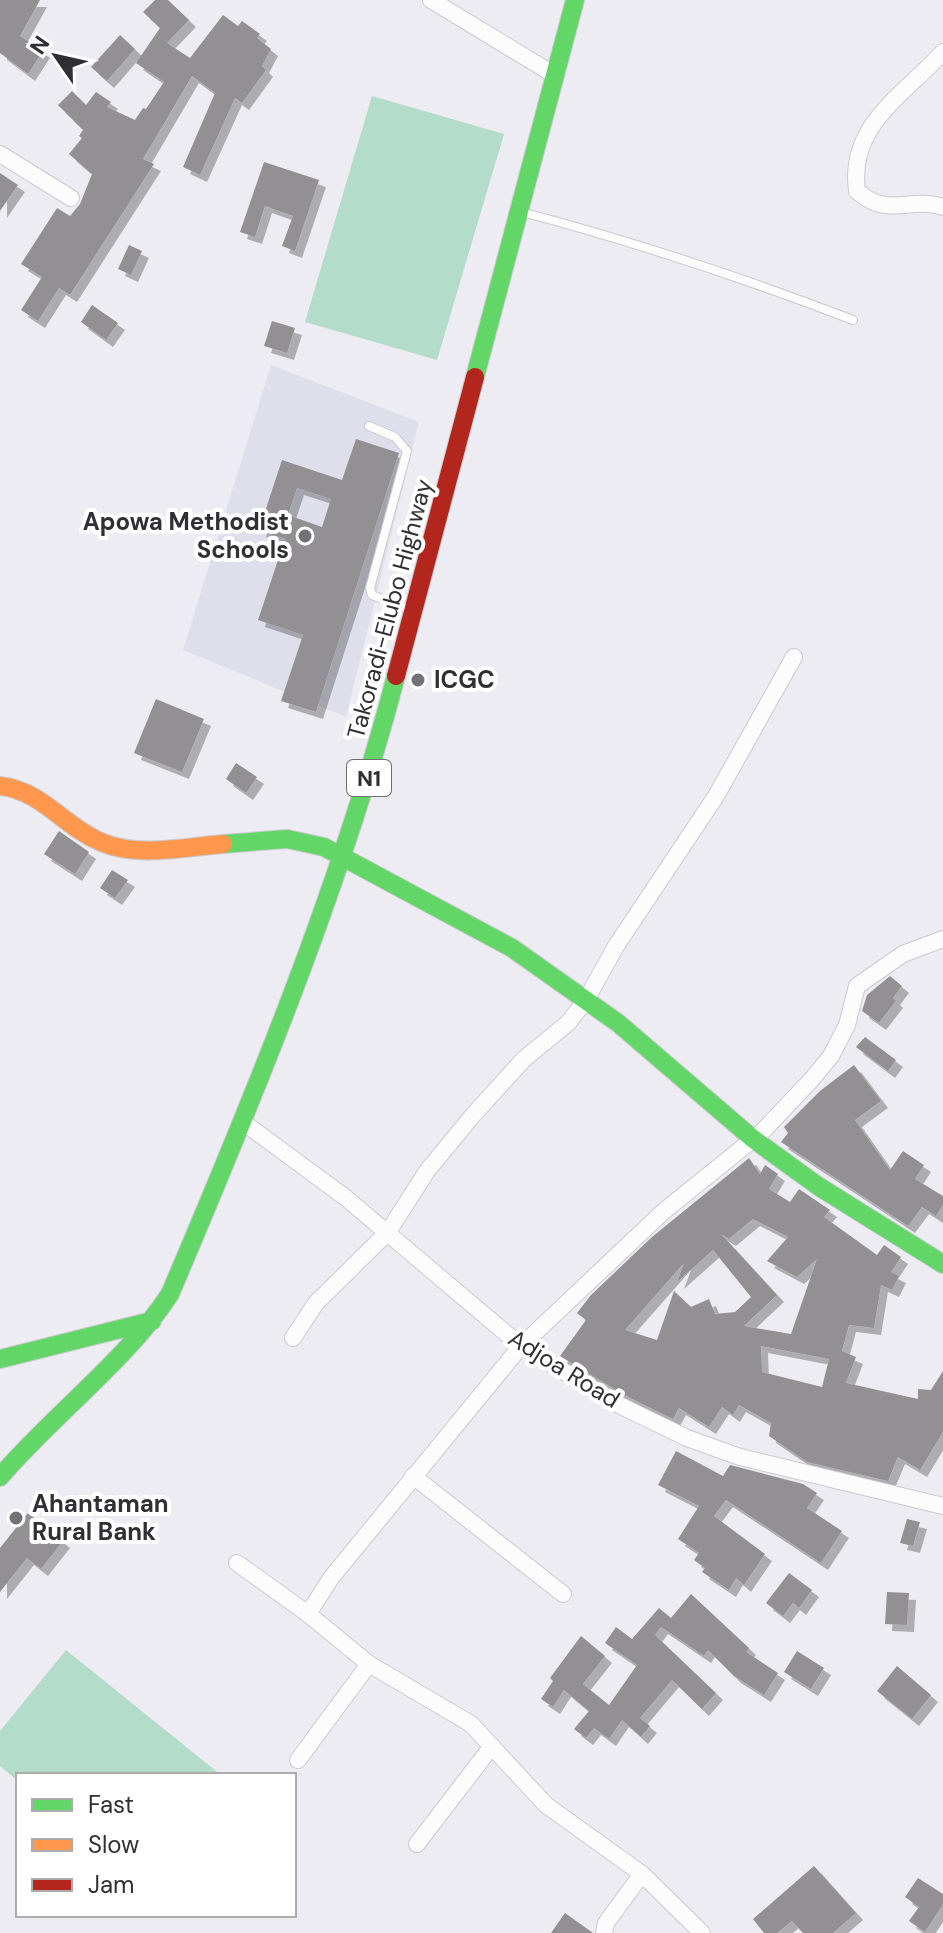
<svg xmlns="http://www.w3.org/2000/svg" width="943" height="1933" font-family="'DM Sans',sans-serif">
  <defs>
    <filter id="shadow"><feDropShadow dx="7" dy="7" stdDeviation="0" flood-color="#0004"/></filter>
  </defs>
  <rect width="100%" height="100%" fill="#ececf2"/>
  <path fill="#dfdfeb" d="M271,365L419,422L346,717L183,650Z"/>
  <path fill="#b4dcca" d="M372,96L504,134L437,360L305,322Z
    M66,1650L221,1775H18V1781L0,1766V1731Z"/>
  <path fill="#929093" fill-rule="evenodd" filter="url(#shadow)" d="M0,0H40L20,36L43,51L28,74L0,53Z
    M155,0H168L189,20L167,43L190,58L223,15L238,26L242,21L260,34L257,38L271,49L262,66L266,70L242,103L235,98L200,175L183,167L215,93L192,76L143,159L154,164L70,295L59,288L38,321L21,310L42,277L21,264L57,208L70,216L80,204L92,174L69,154L82,138L79,136L83,130L58,105L72,91L86,105L96,92L111,102L107,107L135,120L143,108L146,109L164,82L136,63L160,28L143,12Z
    M120,35L135,49L107,81L91,67Z
    M264,162L319,180L295,251L282,246L293,216L265,206L255,237L240,232Z
    M0,173L18,185L0,211Z
    M129,245L142,251L131,275L118,269Z
    M92,305L118,323L106,340L81,322Z
    M272,321L295,328L287,353L264,346Z
    M356,439L399,453L316,712L281,701L303,635L258,620L285,539L259,530L282,460L342,480ZM297,488L331,499L322,527L288,515Z
    M156,699L204,719L182,772L134,753Z
    M236,763L257,777L246,793L226,779Z
    M59,831L89,852L75,874L44,854Z
    M112,870L128,880L115,898L100,888Z
    M890,976L902,986L893,998L896,1001L879,1023L862,1011L867,995Z
    M865,1037L896,1060L888,1071L856,1047Z
    M854,1065L881,1101L855,1120L890,1170L903,1151L924,1165L915,1179L943,1196V1205L936,1216L922,1207L908,1226L781,1142L788,1133L784,1127L820,1091Z
    M749,1158L760,1174L765,1165L778,1174L769,1189L790,1202L799,1189L830,1210L824,1217L877,1255L884,1245L901,1257L891,1272L899,1276L892,1290L881,1285L874,1328L849,1325L842,1351L856,1357L846,1383L918,1399V1389L931,1390L943,1371V1432L920,1470L898,1457L888,1481L807,1462L769,1436L771,1423L739,1405L733,1415L722,1407L709,1427L679,1408L673,1419L626,1396L560,1356L586,1320L577,1313L591,1295L652,1237ZM753,1219L788,1237L767,1261L797,1277L817,1259L791,1334L744,1326L777,1295L721,1234L729,1239ZM713,1250L751,1297L735,1312L715,1314L709,1299L691,1307L674,1291L657,1340L625,1330L684,1263L677,1282ZM761,1346L829,1359L822,1387L762,1372Z
    M676,1451L723,1476L730,1465L803,1484L817,1493L807,1508L842,1531L821,1563L726,1500L714,1516L765,1554L744,1585L736,1578L729,1590L702,1572L705,1568L694,1560L699,1553L678,1539L699,1506L658,1485Z
    M28,1513L63,1541L41,1569L27,1558L0,1592V1548Z
    M907,1519L920,1522L913,1546L900,1543Z
    M789,1573L812,1590L799,1608L793,1603L783,1616L766,1603Z
    M887,1592L909,1593L907,1625L885,1624Z
    M691,1594L749,1648L746,1652L778,1673L764,1695L734,1676L708,1650L704,1656L661,1627L655,1635L716,1693L702,1709L672,1680L640,1718L650,1726L641,1737L622,1720L609,1739L594,1728L586,1738L574,1729L589,1711L564,1690L553,1707L541,1699L553,1681L550,1678L581,1636L605,1656L583,1684L609,1705L637,1665L605,1643L616,1627L632,1639L659,1608L671,1618Z
    M797,1651L824,1668L811,1689L784,1672Z
    M897,1666L931,1695L912,1719L877,1691Z
    M814,1866L856,1913L833,1933H803L792,1921L777,1933H764L753,1919Z
    M918,1878L943,1894V1904L925,1932L909,1921L919,1907L905,1897Z
    M565,1913L593,1933H551Z"/>
  <g fill="none" stroke-linecap="round" stroke-linejoin="round">
    <defs>
      <path id="lane" d="M522,212C635,242 744,278 853,320
        M369,426L395,437L407,451L370,588L372,595L408,609"/>
      <path id="street" d="M431,0L553,74
        M943,52C903,96 848,125 857,191C888,219 910,196 943,207
        M0,154L71,198
        M243,1122L346,1198L521,1346L621,1406L687,1438L740,1457L943,1506
        M293,1338L316,1303L388,1232L427,1171L474,1114L524,1059L568,1023L586,1000L616,946L716,796L794,657
        M413,1476L563,1594
        M237,1563L308,1614L369,1664L471,1724L546,1805L642,1874L702,1933
        M308,1614L331,1578L521,1346L664,1211L762,1132L812,1079L831,1056L847,1025L857,986L903,954L943,939
        M298,1760L369,1664
        M417,1844L492,1746
        M604,1933L606,1923L642,1874"/>
      <path id="fast" d="M475,377L575,0
        M223,844L287,839L324,847L512,948L618,1023L752,1138L818,1186L943,1264
        M0,1359L152,1321
        M0,1477C53,1415 127,1360 170,1294C255,1094 341,886 396,676"/>
      <path id="slow" d="M0,786C43,791 63,826 101,842C137,858 185,847 223,844"/>
      <path id="jam" d="M396,676L475,377"/>
    </defs>
    <use href="#lane" stroke="#cacacf" stroke-width="10"/>
    <use href="#street" stroke="#cacacf" stroke-width="18"/>
    <use href="#fast" stroke="#cacacf" stroke-width="20"/>
    <use href="#slow" stroke="#cacacf" stroke-width="20"/>
    <use href="#jam" stroke="#cacacf" stroke-width="20"/>
    <use href="#lane" stroke="#fcfcfd" stroke-width="8"/>
    <use href="#street" stroke="#fcfcfd" stroke-width="16"/>
    <use href="#fast" stroke="#63d668" stroke-width="18"/>
    <use href="#slow" stroke="#ff974d" stroke-width="18"/>
    <use href="#jam" stroke="#b3261e" stroke-width="18"/>
  </g>
  <g fill="#717176" stroke="#fff" stroke-width="3">
    <circle cx="305" cy="536" r="8"/>
    <circle cx="418" cy="680" r="8"/>
    <circle cx="16" cy="1518" r="8"/>
  </g>
  <g text-anchor="middle" stroke-width="8" stroke-linejoin="round" paint-order="stroke">
    <rect fill="#fff" stroke="#6d6d71" stroke-width="2" x="347" y="760" width="44" height="36" rx="6"/>
    <g font-size="22" font-weight="bold" fill="#2f2f34">
      <text x="369" y="786">N1</text>
    </g>
    <g font-size="24" font-weight="bold" fill="#2f2f34" stroke="#fff" text-anchor="start">
      <text x="289" y="530" text-anchor="end">Apowa Methodist<tspan x="289" dy="28">Schools</tspan></text>
      <text x="434" y="688">ICGC</text>
      <text x="32" y="1512">Ahantaman<tspan x="32" dy="28">Rural Bank</tspan></text>
    </g>
    <g font-size="24" fill="#2f2f34" stroke="#fff">
      <text transform="translate(390 609) rotate(-75)" y="8">Takoradi-Elubo Highway</text>
      <text transform="translate(564 1369) rotate(32)" y="8">Adjoa Road</text>
    </g>
  </g>
  <rect x="16" y="1773" width="280" height="144" fill="#ffffff" stroke="#acacae" stroke-width="2"/>
  <rect x="32" y="1799" width="40" height="12" fill="#63d668" stroke="#acacae" stroke-width="2"/>
  <text x="88" y="1813" font-size="24" fill="#2f2f34">Fast</text>
  <rect x="32" y="1839" width="40" height="12" fill="#ff974d" stroke="#acacae" stroke-width="2"/>
  <text x="88" y="1853" font-size="24" fill="#2f2f34">Slow</text>
  <rect x="32" y="1879" width="40" height="12" fill="#b3261e" stroke="#acacae" stroke-width="2"/>
  <text x="88" y="1893" font-size="24" fill="#2f2f34">Jam</text>
  <g transform="translate(56 56) rotate(304)" stroke="#ffffff" stroke-width="6" paint-order="stroke">
  <path d="M0-6L14 30L0 20L-14 30Z" fill="#2f2f34"/>
  <text y="-12" font-size="22" font-weight="bold" text-anchor="middle" fill="#2f2f34">N</text>
  </g>
</svg>
